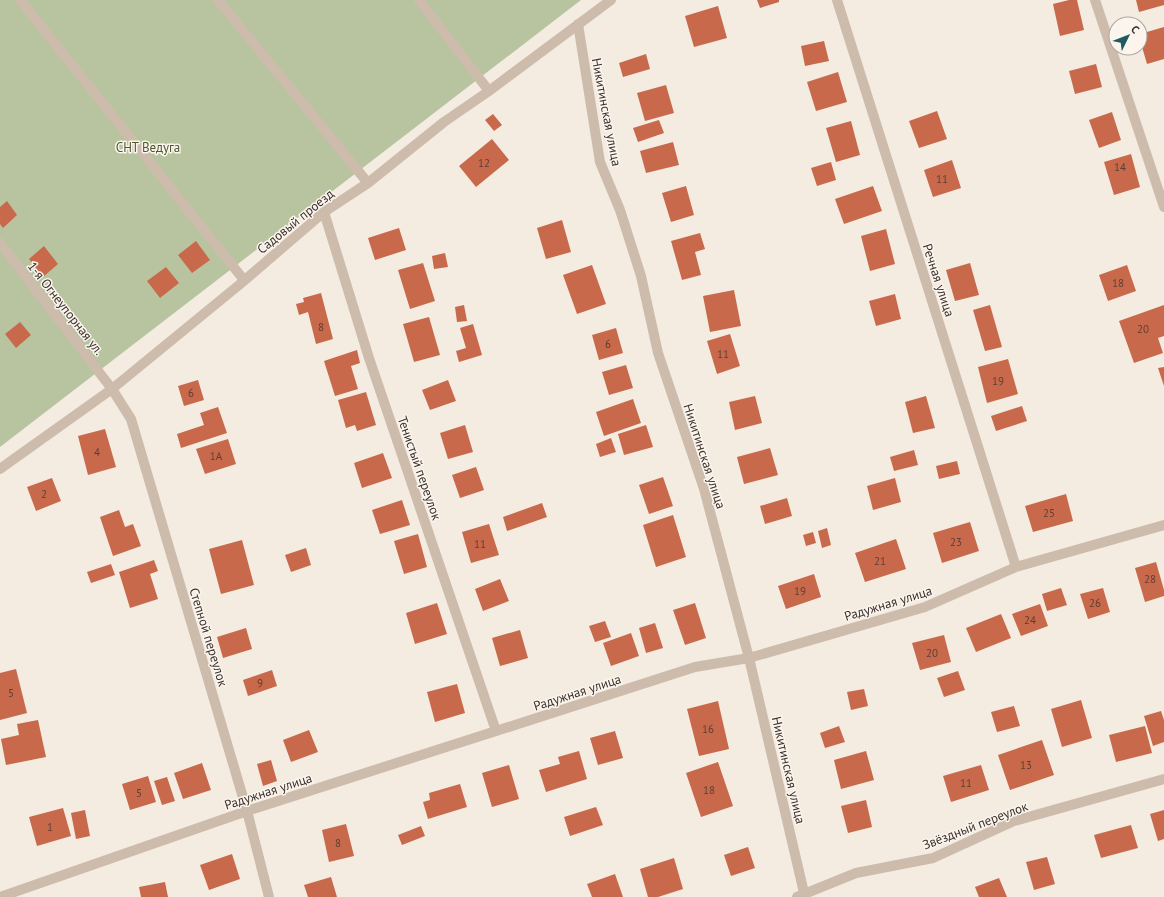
<svg xmlns="http://www.w3.org/2000/svg" width="1164" height="897" font-family="'PT Sans',sans-serif">
  <rect width="100%" height="100%" fill="#f4ebe1"/>
  <path fill="#b8c4a0" d="M0,0H581L0,447Z"/>
  <path fill="#c8694b" d="M757,0H779V2L760,8Z
    M1069,0H1077L1084,30L1060,36L1053,4Z
    M1136,0H1164V5L1139,12Z
    M718,6L727,38L694,47L685,16Z
    M1164,27V59L1147,64L1140,40V34Z
    M824,41L829,61L805,66L801,46Z
    M646,54L650,69L623,77L619,63Z
    M1096,64L1102,87L1075,94L1069,71Z
    M838,72L847,102L816,111L807,82Z
    M666,85L674,113L645,121L637,93Z
    M937,111L947,139L919,148L909,121Z
    M1112,112L1121,140L1099,148L1089,120Z
    M493,114L502,125L494,131L485,120Z
    M659,120L664,133L638,142L633,128Z
    M851,121L860,155L836,162L826,128Z
    M492,139L509,160L476,187L459,166Z
    M673,142L679,165L646,173L640,151Z
    M1131,154L1140,187L1114,195L1104,162Z
    M952,160L961,188L933,197L924,170Z
    M831,162L836,180L817,186L811,168Z
    M686,186L694,215L671,222L662,193Z
    M873,186L882,211L844,224L835,199Z
    M7,201L17,215L3,228L0,224V207Z
    M562,220L571,252L546,259L537,228Z
    M399,228L406,250L375,260L368,238Z
    M886,229L895,264L870,271L861,236Z
    M700,233L705,249L695,252L701,275L682,280L671,241Z
    M196,241L210,260L192,273L178,255Z
    M44,246L58,264L43,277L29,259Z
    M445,253L448,267L434,269L432,256Z
    M423,263L435,301L410,309L398,270Z
    M970,263L979,295L955,301L946,270Z
    M592,265L606,304L577,314L563,275Z
    M1127,265L1136,291L1108,301L1099,275Z
    M166,267L179,283L160,298L147,281Z
    M734,290L741,326L710,332L703,296Z
    M321,293L333,339L316,344L308,312L299,315L296,304L304,302L303,298Z
    M895,294L901,319L876,326L869,301Z
    M464,305L467,321L457,322L455,307Z
    M990,305L1002,347L985,351L973,310Z
    M1164,305V336L1158,338L1163,353L1134,363L1119,321Z
    M429,317L440,355L414,362L403,324Z
    M20,322L31,335L16,348L5,334Z
    M473,324L482,355L459,362L456,351L466,348L460,328Z
    M616,328L623,353L599,360L592,335Z
    M730,334L740,366L717,374L707,341Z
    M357,350L360,363L351,366L358,389L335,396L324,361Z
    M1008,359L1018,394L987,403L978,367Z
    M626,365L633,388L609,395L602,372Z
    M1164,367V386L1158,368Z
    M198,380L204,400L184,406L178,386Z
    M448,380L456,401L430,410L422,390Z
    M366,392L376,425L357,431L355,425L346,428L338,400Z
    M755,396L762,423L735,430L729,402Z
    M926,396L935,428L913,433L905,402Z
    M633,399L641,423L604,436L596,412Z
    M1022,406L1027,421L996,431L991,416Z
    M218,407L227,433L181,448L177,434L204,425L200,413Z
    M465,425L473,452L448,459L440,433Z
    M646,425L653,447L624,455L618,434Z
    M105,429L116,467L88,475L78,436Z
    M611,438L616,452L600,457L596,444Z
    M228,439L236,464L205,474L196,449Z
    M770,448L778,475L744,484L737,457Z
    M914,450L918,465L894,471L890,457Z
    M383,453L392,478L362,488L354,463Z
    M957,461L960,474L939,479L936,466Z
    M476,467L484,490L460,498L452,475Z
    M663,477L673,506L649,514L639,485Z
    M52,478L61,501L36,511L27,487Z
    M895,478L901,502L873,510L867,486Z
    M1066,494L1073,521L1033,532L1025,506Z
    M787,498L792,516L765,524L760,506Z
    M402,500L410,525L380,534L372,510Z
    M542,503L547,517L507,531L503,517Z
    M119,510L125,527L133,524L141,546L113,556L100,517Z
    M673,515L686,557L656,567L643,525Z
    M970,522L979,551L942,563L933,533Z
    M489,524L499,555L471,563L462,532Z
    M827,528L831,545L822,548L818,531Z
    M813,532L816,543L806,546L803,535Z
    M418,534L427,567L404,574L394,541Z
    M896,539L906,569L865,582L855,553Z
    M242,540L254,585L221,594L209,549Z
    M306,548L311,565L291,572L285,555Z
    M154,560L158,571L150,574L158,599L130,608L119,572Z
    M1156,562L1164,590V596L1145,602L1135,568Z
    M111,564L115,575L91,583L87,572Z
    M814,574L821,597L786,609L778,586Z
    M500,579L509,601L483,611L475,589Z
    M1061,588L1067,605L1047,611L1042,594Z
    M1103,588L1110,612L1088,619L1080,594Z
    M437,603L447,634L415,644L406,613Z
    M695,603L706,638L685,645L673,610Z
    M1040,604L1048,626L1021,636L1012,614Z
    M1001,614L1011,638L976,652L966,628Z
    M605,621L611,637L595,642L589,626Z
    M655,623L663,648L646,653L639,628Z
    M246,628L252,649L223,658L217,637Z
    M520,630L528,658L500,666L492,638Z
    M631,633L639,656L611,666L603,643Z
    M944,635L951,662L920,670L912,643Z
    M16,669L27,713L0,720V673Z
    M272,670L277,686L248,696L243,680Z
    M958,671L965,690L944,697L937,678Z
    M457,684L465,713L435,722L427,692Z
    M864,689L868,706L851,710L847,692Z
    M1081,700L1092,738L1062,747L1051,709Z
    M718,701L729,749L699,756L687,709Z
    M1014,706L1020,726L997,732L991,712Z
    M1161,711L1164,720V742L1153,746L1144,716Z
    M38,720L46,757L6,765L1,739L19,735L17,724Z
    M839,726L845,742L825,748L820,733Z
    M1145,726L1152,753L1116,762L1109,735Z
    M309,730L318,752L291,762L283,740Z
    M615,731L623,758L598,765L590,738Z
    M1042,740L1054,775L1010,790L998,755Z
    M579,751L587,779L546,792L539,770L560,764L558,757Z
    M866,751L874,780L841,789L834,760Z
    M271,760L277,781L263,786L257,764Z
    M718,762L733,806L701,817L686,773Z
    M202,763L211,790L183,799L174,773Z
    M509,765L519,799L492,807L482,773Z
    M981,765L989,790L951,802L943,776Z
    M148,776L156,802L130,810L122,784Z
    M167,777L175,801L162,805L154,781Z
    M460,784L467,807L428,819L423,802L430,800L429,793Z
    M866,800L872,827L848,833L841,806Z
    M596,807L603,825L570,836L564,817Z
    M63,808L71,836L37,846L29,817Z
    M85,810L90,836L76,839L71,813Z
    M1164,810V839L1158,841L1150,814Z
    M346,824L354,856L329,862L322,830Z
    M1131,825L1138,848L1101,858L1094,835Z
    M421,826L425,836L402,845L398,835Z
    M748,847L755,868L731,876L724,855Z
    M232,854L240,879L209,890L200,865Z
    M1047,857L1055,884L1034,890L1026,862Z
    M674,858L683,889L658,897H648L640,869Z
    M615,874L623,897H592L587,884Z
    M331,877L337,897H308L304,885Z
    M999,878L1007,897H979L975,887Z
    M165,882L168,897H141L139,887Z"/>
  <g fill="none" stroke-linecap="round" stroke-linejoin="round">
    <path stroke="#cdbbac" stroke-width="10" d="M20,0L244,280
      M218,0L368,183
      M419,0L489,91
      M837,0L1016,567
      M1095,0L1164,207
      M578,24L600,162L620,210L641,276L658,353L704,489L749,658L805,897
      M324,212L369,358L496,731
      M0,243L112,389L131,419L247,811L269,897
      M0,469L112,389L239,285L324,212L368,183L444,122L489,91L611,0
      M0,897L247,811L496,731L695,667L749,658L925,607L1016,567L1164,525
      M797,897L856,873L933,858L1014,821L1164,779"/>
  </g>
  <g text-anchor="middle" stroke-width="3" stroke-linejoin="round" paint-order="stroke">
    <g font-size="11" fill="#5e3e33">
      <text x="484" y="167">12</text>
      <text x="1120" y="171">14</text>
      <text x="942" y="183">11</text>
      <text x="1118" y="287">18</text>
      <text x="321" y="331">8</text>
      <text x="1143" y="333">20</text>
      <text x="608" y="348">6</text>
      <text x="723" y="358">11</text>
      <text x="998" y="385">19</text>
      <text x="191" y="397">6</text>
      <text x="97" y="456">4</text>
      <text x="216" y="460">1А</text>
      <text x="44" y="498">2</text>
      <text x="1049" y="517">25</text>
      <text x="956" y="546">23</text>
      <text x="480" y="548">11</text>
      <text x="880" y="565">21</text>
      <text x="1150" y="583">28</text>
      <text x="800" y="595">19</text>
      <text x="1095" y="607">26</text>
      <text x="1030" y="624">24</text>
      <text x="932" y="657">20</text>
      <text x="260" y="687">9</text>
      <text x="11" y="697">5</text>
      <text x="708" y="733">16</text>
      <text x="1026" y="769">13</text>
      <text x="966" y="787">11</text>
      <text x="709" y="794">18</text>
      <text x="139" y="797">5</text>
      <text x="50" y="831">1</text>
      <text x="338" y="847">8</text>
    </g>
    <g font-size="13" fill="#3b302b" stroke="#fbf5ee">
      <text transform="translate(607 112) rotate(79)" y="5">Никитинская улица</text>
      <text transform="translate(295 221) rotate(-39)" y="5">Садовый проезд</text>
      <text transform="translate(939 280) rotate(72)" y="5">Речная улица</text>
      <text transform="translate(66 308) rotate(52)" y="5">1-я Огнеупорная ул.</text>
      <text transform="translate(705 456) rotate(72)" y="5">Никитинская улица</text>
      <text transform="translate(420 468) rotate(71)" y="5">Тенистый переулок</text>
      <text transform="translate(888 603) rotate(-17)" y="5">Радужная улица</text>
      <text transform="translate(209 637) rotate(73)" y="5">Степной переулок</text>
      <text transform="translate(577 692) rotate(-18)" y="5">Радужная улица</text>
      <text transform="translate(789 770) rotate(77)" y="5">Никитинская улица</text>
      <text transform="translate(268 791) rotate(-18)" y="5">Радужная улица</text>
      <text transform="translate(975 825) rotate(-21)" y="5">Звёздный переулок</text>
    </g>
    <g font-size="13" fill="#4a5a2e" stroke="#fbf5ee">
      <text x="148" y="152">СНТ Ведуга</text>
    </g>
  </g>
  <g transform="translate(1128 36) rotate(47)"><circle r="19" fill="#fbf5ee" stroke="#aea6a0"/>
  <path d="M0-3L7 15L0 10L-7 15Z" fill="#1f5a5e"/>
  <text y="-6" font-size="11" font-weight="bold" text-anchor="middle" fill="#3b302b">С</text>
  </g>
</svg>
